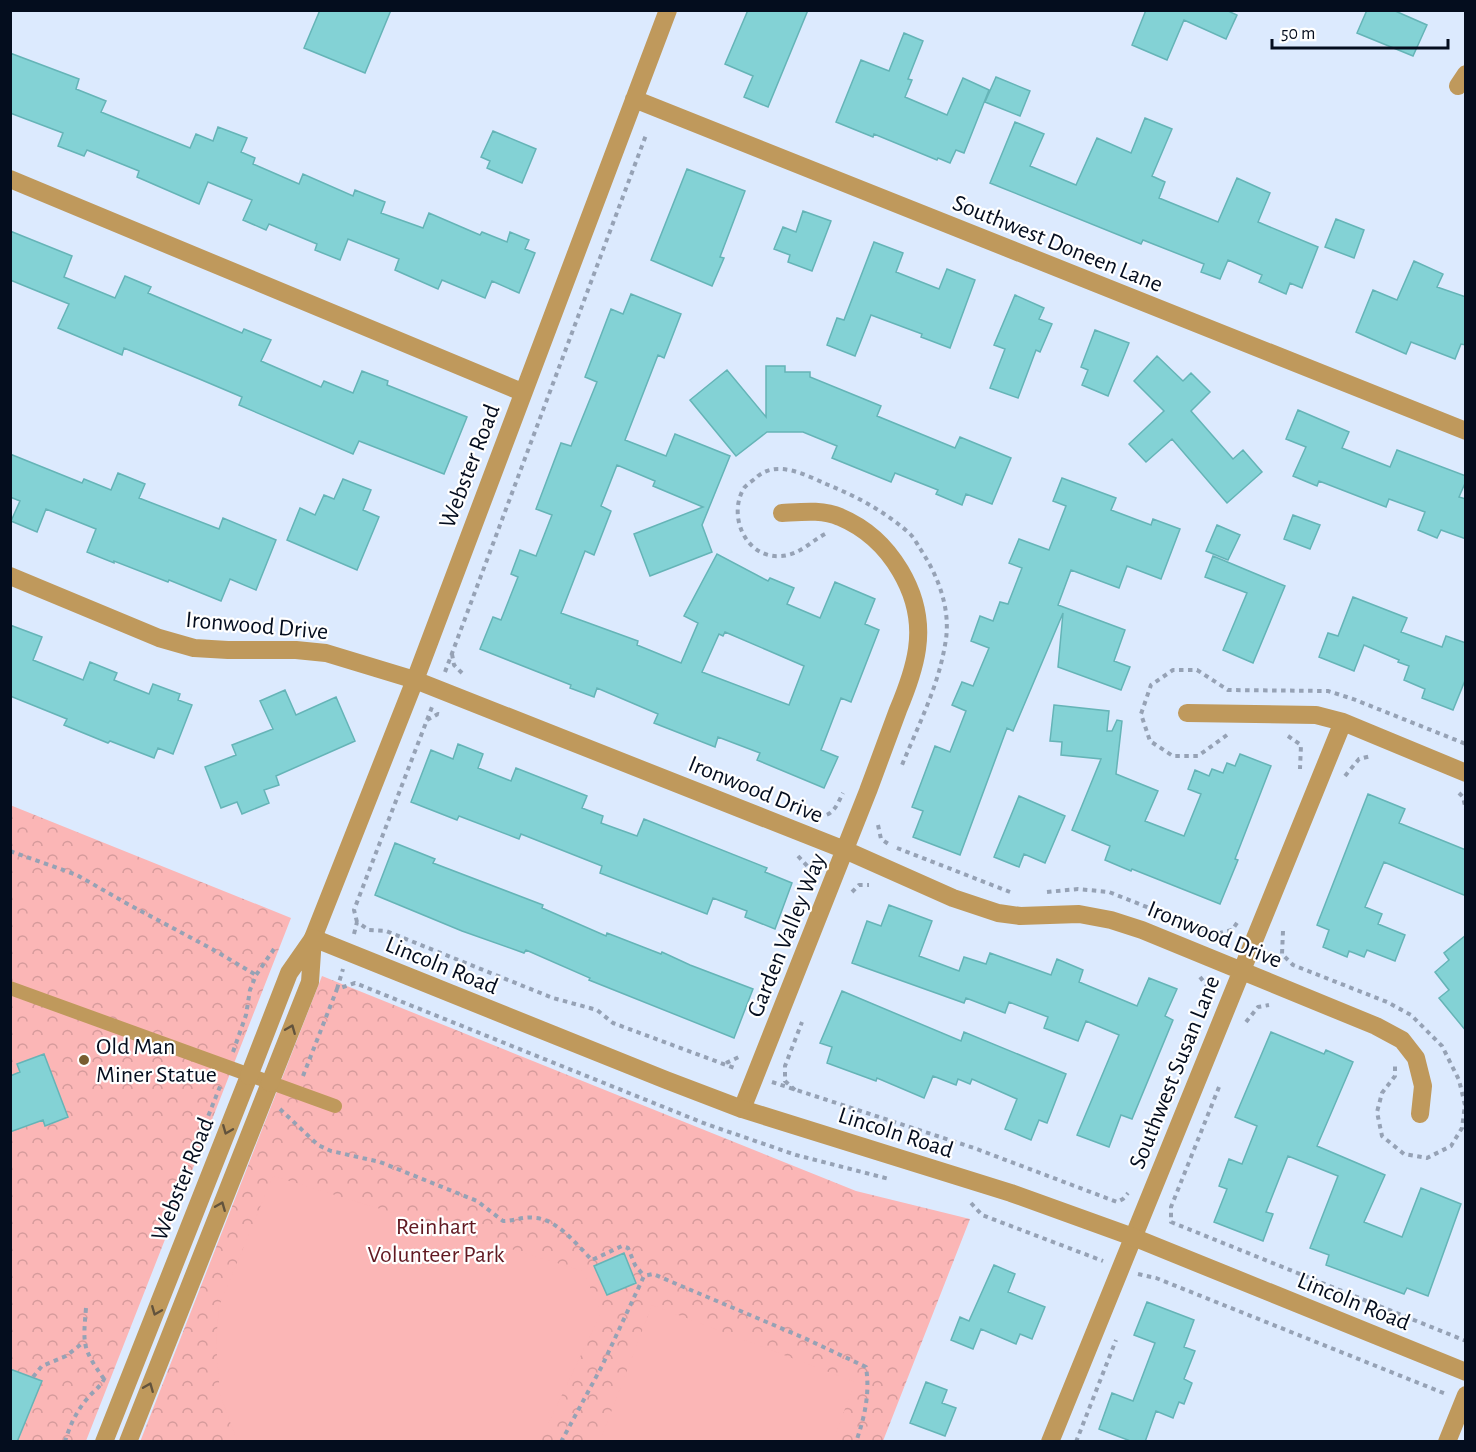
<svg xmlns="http://www.w3.org/2000/svg" width="1476" height="1452" font-family="'Alegreya Sans',sans-serif">
  <defs>
    <pattern id="park-crowns" width="20" height="18" patternUnits="userSpaceOnUse" patternTransform="scale(1.5)"><rect width="20" height="18" fill="#fbb6b6"/><path d="M2 6a3 3 0 1 1 6 0M12 15a3 3 0 1 1 6 0" fill="none" stroke="#d69b9c"/></pattern>
  </defs>
  <rect width="100%" height="100%" fill="#dceafe"/>
  <path fill="url(#park-crowns)" d="M10,805L291,918L86,1441H11Z
    M322,976L856,1191L970,1219L883,1441L140,1442Z"/>
  <path fill="#fbb6b6" d="M273,1176L583,1271L601,1313L540,1441H237L220,1394L216,1343L219,1306Z
    M652,1305L855,1382L833,1441H600Z"/>
  <path fill="#83d2d5" stroke="#65b4b7" stroke-width="1.5" fill-rule="evenodd" d="M320,10H391L365,73L304,48Z
    M748,10H808L768,107L744,97L753,76L725,64Z
    M1146,10H1226L1237,15L1226,39L1184,20L1167,60L1132,45Z
    M1367,10H1393L1427,25L1413,56L1357,33Z
    M904,33L923,41L908,79L912,80L905,97L947,115L963,78L989,90L964,153L956,150L950,163L938,158L937,160L874,134L873,137L836,122L861,60L889,71Z
    M10,53L79,79L76,89L106,101L101,112L190,148L196,134L213,141L218,127L247,138L241,152L255,158L253,164L299,184L303,174L353,196L355,190L385,202L381,213L423,228L429,213L480,235L482,232L507,242L510,232L529,240L525,249L535,253L519,293L492,281L485,298L442,280L438,289L395,270L399,259L348,239L340,260L315,250L317,244L269,224L266,230L243,220L252,200L208,182L199,204L137,177L139,171L87,150L84,156L58,146L63,133L10,113Z
    M996,77L1030,91L1020,116L985,102Z
    M1145,118L1172,129L1152,176L1165,182L1159,198L1218,222L1237,178L1270,193L1258,222L1318,247L1302,288L1290,283L1286,294L1259,282L1262,275L1228,260L1220,279L1201,272L1204,264L1143,240L1141,244L990,183L1015,122L1044,134L1030,166L1076,185L1097,138L1131,153Z
    M493,131L536,149L522,183L487,168L490,161L481,157Z
    M687,169L745,191L720,257L724,258L712,286L651,260Z
    M803,211L831,221L812,271L788,262L790,255L774,249L783,227L796,232Z
    M1336,219L1364,230L1354,258L1325,247Z
    M10,231L72,256L64,277L115,298L125,276L151,287L148,293L242,333L244,329L271,340L261,361L321,387L324,381L353,393L362,371L388,381L387,385L467,417L444,474L359,441L353,454L239,405L242,397L197,378L124,348L122,355L58,328L69,304L10,280Z
    M874,242L903,253L896,272L939,289L947,269L975,280L950,348L921,337L922,334L871,315L855,356L827,345L837,318L844,320Z
    M1414,261L1443,274L1437,287L1466,297V345L1461,344L1455,359L1411,342L1406,354L1356,332L1373,290L1397,300Z
    M631,294L681,314L664,358L658,355L625,440L666,456L675,434L730,456L702,525L712,552L650,576L634,534L703,507L653,486L655,481L617,465L601,506L611,511L594,555L585,551L561,613L638,641L637,645L681,663L698,623L684,616L717,554L768,581L770,578L794,588L787,604L820,618L835,582L875,599L865,624L879,630L851,702L841,698L821,750L838,757L824,788L757,760L760,753L718,737L715,747L654,723L658,714L597,688L594,697L570,688L571,685L480,649L493,617L501,620L518,577L511,574L520,550L536,556L552,515L536,509L561,443L571,446L597,382L585,377L611,309L623,314ZM725,632L804,666L789,705L702,672L719,634L723,636Z
    M1015,295L1044,308L1039,319L1052,324L1040,352L1036,350L1018,398L990,388L1005,349L994,345Z
    M1095,330L1129,343L1108,396L1082,385L1088,370L1081,367Z
    M1157,356L1183,381L1191,373L1210,392L1191,411L1233,459L1243,450L1262,472L1227,503L1172,439L1146,462L1129,444L1164,411L1134,381Z
    M766,366H785V372H810V377L881,406L877,416L955,448L960,437L1011,458L992,504L966,494L962,505L936,494L938,490L895,473L891,482L832,458L837,446L803,432H767L736,456L690,400L727,370L766,417Z
    M1298,410L1349,432L1342,448L1390,467L1397,450L1466,476V481L1459,497L1466,499V539L1441,530L1437,538L1418,530L1425,512L1389,499L1386,507L1319,481L1317,486L1293,476L1306,447L1286,439Z
    M10,454L82,483L84,479L111,490L118,473L145,484L139,498L219,529L223,518L276,540L256,590L230,579L221,601L169,580L168,582L114,561V563L87,552L96,529L46,509L37,532L11,521L20,501L10,497Z
    M1062,478L1116,498L1111,510L1151,525L1153,519L1180,529L1161,579L1127,566L1119,588L1071,570L1058,605L1125,630L1114,661L1130,667L1121,690L1058,667L1063,613L1013,731L1007,728L960,855L913,837L923,811L912,807L935,746L950,752L966,711L952,705L962,682L973,686L989,648L971,641L980,616L993,621L1000,602L1008,604L1022,568L1009,563L1019,539L1049,550L1066,506L1053,501Z
    M343,479L371,490L363,510L379,517L357,570L287,540L300,508L315,515L324,495L334,499Z
    M1293,515L1320,525L1310,549L1284,539Z
    M1217,525L1240,535L1228,560L1206,551Z
    M1213,556L1285,586L1253,663L1223,650L1247,593L1205,577Z
    M1353,597L1407,618L1401,632L1442,647L1446,636L1466,643V678L1453,710L1422,698L1425,689L1404,680L1409,666L1398,662L1399,660L1364,645L1354,671L1319,657L1328,633L1338,636Z
    M10,625L42,637L33,660L83,680L90,662L117,673L114,680L149,694L153,684L180,694L178,700L192,705L173,754L158,748L154,758L110,741L108,743L64,725L67,719L10,696Z
    M285,690L296,715L336,697L355,741L276,776L279,785L264,790L269,803L242,814L237,802L221,808L205,767L236,755L232,745L273,729L260,701Z
    M1054,705L1109,711L1107,731H1112L1117,720L1122,721L1116,774L1158,791L1145,821L1184,836L1201,794L1188,789L1195,770L1209,776L1212,769L1223,773L1227,763L1235,766L1240,754L1271,766L1235,859L1238,860L1220,904L1132,869L1131,871L1105,860L1110,846L1072,830L1101,759L1061,755L1062,742L1050,741Z
    M458,744L483,754L478,768L511,781L516,768L587,796L582,808L603,816L601,823L637,836L644,819L767,868L765,872L792,883L775,929L745,917L747,911L713,898L707,914L600,873L602,866L521,834L519,839L459,816L457,820L411,802L431,750L453,759Z
    M1368,794L1405,809L1399,823L1466,850V896L1384,862L1365,907L1382,914L1378,924L1405,935L1395,961L1367,950L1364,957L1349,951L1347,957L1323,947L1329,930L1317,925Z
    M1019,796L1065,816L1045,863L1024,854L1019,867L994,857Z
    M395,843L435,859L433,863L543,905L542,908L606,936L607,933L661,954L662,952L690,965L753,989L734,1038L589,980L590,978L526,950L524,953L462,931L375,895Z
    M889,905L932,921L919,956L959,971L964,957L986,964L990,953L1051,975L1057,959L1083,970L1079,982L1137,1006L1149,978L1177,989L1165,1016L1173,1020L1132,1119L1121,1115L1109,1147L1077,1135L1119,1035L1086,1021L1078,1041L1044,1028L1048,1017L1009,1002L1005,1013L966,998L964,1003L852,963L867,921L881,926Z
    M1466,935V1031L1439,998L1449,990L1435,972L1449,960L1444,953Z
    M842,991L961,1041L964,1032L1066,1074L1047,1123L1039,1120L1031,1140L1005,1129L1017,1099L972,1079L970,1084L958,1079L956,1085L933,1076L924,1098L877,1078L876,1081L827,1063L832,1047L820,1043Z
    M1271,1032L1324,1054L1326,1050L1353,1062L1317,1146L1385,1175L1364,1222L1402,1237L1421,1188L1461,1204L1428,1296L1407,1288L1404,1294L1326,1265L1329,1255L1310,1248L1338,1176L1288,1156L1266,1212L1273,1214L1263,1241L1214,1222L1227,1189L1219,1186L1229,1159L1242,1164L1257,1126L1235,1117Z
    M44,1054L68,1117L45,1126L43,1120L10,1132V1076L20,1072L17,1064Z
    M624,1253L636,1283L607,1295L594,1266Z
    M994,1265L1015,1274L1008,1292L1045,1307L1032,1339L1020,1334L1016,1344L981,1329L973,1349L951,1340L960,1317L969,1321Z
    M1147,1302L1194,1320L1184,1347L1195,1351L1184,1379L1192,1383L1184,1404L1179,1402L1173,1418L1156,1411L1145,1442H1133L1099,1429L1112,1393L1133,1401L1155,1343L1134,1335Z
    M10,1369L42,1381L17,1442H10Z
    M926,1382L947,1390L942,1403L956,1408L945,1436L910,1423Z"/>
  <g fill="none" stroke-linecap="round" stroke-linejoin="round">
    <path stroke="#96a2b5" stroke-width="4" stroke-dasharray="4.5 4.5" stroke-linecap="butt" d="M825,534C810,542 799,555 781,556C746,559 727,516 744,488C747,484 754,480 758,476C778,460 806,475 826,484C856,496 884,511 908,532C913,536 916,542 919,547C938,575 952,610 945,645C938,687 918,726 902,765
      M452,654L454,665L463,674
      M445,672L646,135
      M427,720L438,714L442,715
      M1227,735L1198,756H1173L1150,741L1141,714L1151,685L1173,670H1197L1228,690L1328,691L1353,699L1466,744
      M1288,736L1301,745L1300,769
      M1345,776L1359,759L1371,756
      M1459,793L1463,797L1466,810
      M818,816C833,817 837,805 843,793
      M878,825L881,839L890,845
      M897,848L1010,892
      M10,851L77,875L124,902L212,949L256,975
      M798,856L810,869L807,885
      M852,892L859,885H869
      M1047,892L1078,889L1109,892L1215,934L1232,930L1239,920
      M357,922L354,910L432,707
      M1283,931L1282,954L1293,965L1387,1002L1411,1015L1442,1046L1459,1080L1465,1105L1462,1128L1451,1146L1427,1158L1404,1154L1382,1136L1377,1112L1382,1093L1395,1076V1066
      M354,934L357,922L369,930L386,931L553,998L597,1010L613,1023L737,1069
      M1200,977L1207,986L1206,1000
      M337,989L343,969
      M1246,1022L1258,1007L1269,1005
      M233,1052L246,1015L250,990L256,975L274,949
      M726,1063L741,1056
      M303,1076L337,989L355,983L706,1124L796,1155L889,1179
      M772,1082L974,1148L1117,1202L1123,1199L1128,1193
      M1219,1087L1171,1207V1222L1466,1341
      M795,1090L785,1081V1066L802,1022
      M280,1109L318,1145L331,1151L380,1162L477,1201L503,1221C514,1221 524,1216 536,1218C558,1220 577,1245 592,1260L622,1246L628,1248L635,1265L644,1276
      M205,1124L221,1084
      M971,1203L982,1215L1103,1261
      M1138,1274L1156,1278L1446,1394
      M86,1308C83,1345 82,1348 104,1379
      M33,1377L42,1366L66,1356L84,1342
      M65,1442C69,1427 77,1410 87,1399C93,1391 101,1387 105,1377
      M561,1442L602,1366L644,1276L653,1274L802,1337L866,1367C870,1393 865,1416 856,1442
      M1076,1442L1116,1340"/>
    <path stroke="#bf995c" stroke-width="14" d="M10,988L335,1106"/>
    <path stroke="#bf995c" stroke-width="18" d="M1458,86L1466,74
      M634,99L1466,431
      M10,179L522,392
      M10,576L159,638L194,648L228,650H296L326,653L415,680L845,850L953,898L998,913L1020,916L1079,914L1111,920L1142,930L1376,1026L1402,1040L1416,1058L1423,1086L1420,1114
      M1187,713L1316,715L1343,722L1466,773
      M313,938L415,680L668,10
      M742,1109C785,1003 827,897 868,791C878,764 888,737 898,710C906,691 914,670 917,649C925,595 890,538 840,517C823,509 800,512 782,513
      M104,1442L249,1076
      M128,1442L270,1083
      M1050,1442L1343,722
      M1447,1442L1466,1395"/>
    <path stroke="#bf995c" stroke-width="18" d="M313,938L666,1080L742,1109L1011,1193L1133,1237L1466,1372
      M249,1076L289,973L312,940
      M270,1083L310,982L313,938"/>
  </g>
  <defs><path id="oneway-chevron" d="M-2-3.5L2.5 0L-2 3.5" fill="none" stroke-width="1.6" stroke-linecap="round" stroke-linejoin="round" transform="scale(1.5)"/></defs>
  <g stroke="#62533d">
    <use href="#oneway-chevron" transform="translate(291 1029) rotate(-68)"/>
    <use href="#oneway-chevron" transform="translate(227 1130) rotate(112)"/>
    <use href="#oneway-chevron" transform="translate(221 1206) rotate(-68)"/>
    <use href="#oneway-chevron" transform="translate(156 1311) rotate(112)"/>
    <use href="#oneway-chevron" transform="translate(149 1387) rotate(-68)"/>
  </g>
  <circle fill="#795d30" stroke="#fff" stroke-width="2" cx="84" cy="1060" r="6"/>
  <g text-anchor="middle" stroke-width="4.5" stroke-linejoin="round" paint-order="stroke">
    <g font-size="24" fill="#040d1e" stroke="#fff">
      <text transform="translate(1058 243) rotate(22)" y="8">Southwest Doneen Lane</text>
      <text transform="translate(469 466) rotate(-69)" y="8">Webster Road</text>
      <text transform="translate(257 625) rotate(5)" y="8">Ironwood Drive</text>
      <text transform="translate(756 789) rotate(22)" y="8">Ironwood Drive</text>
      <text transform="translate(1215 934) rotate(22)" y="8">Ironwood Drive</text>
      <text transform="translate(786 935) rotate(-68)" y="8">Garden Valley Way</text>
      <text transform="translate(442 965) rotate(22)" y="8">Lincoln Road</text>
      <text transform="translate(1174 1072) rotate(-68)" y="8">Southwest Susan Lane</text>
      <text transform="translate(896 1132) rotate(18)" y="8">Lincoln Road</text>
      <text transform="translate(182 1179) rotate(-68)" y="8">Webster Road</text>
      <text transform="translate(1354 1301) rotate(22)" y="8">Lincoln Road</text>
    </g>
    <g font-size="24" fill="#040d1e" stroke="#fff" text-anchor="start">
      <text x="96" y="1054">Old Man<tspan x="96" dy="28">Miner Statue</tspan></text>
    </g>
    <g font-size="24" fill="#611921" stroke="#fff">
      <text x="436" y="1234">Reinhart<tspan x="436" dy="28">Volunteer Park</tspan></text>
    </g>
  </g>
  <rect width="1476" height="1452" fill="none" stroke="#040d1e" stroke-width="24"/>
  <path d="M1272 39v9h176v-9" fill="none" stroke="#040d1e" stroke-width="3"/>
  <text x="1281" y="39" font-size="18" fill="#040d1e" stroke="#ffffff" stroke-width="4.5" paint-order="stroke">50 m</text>
</svg>
